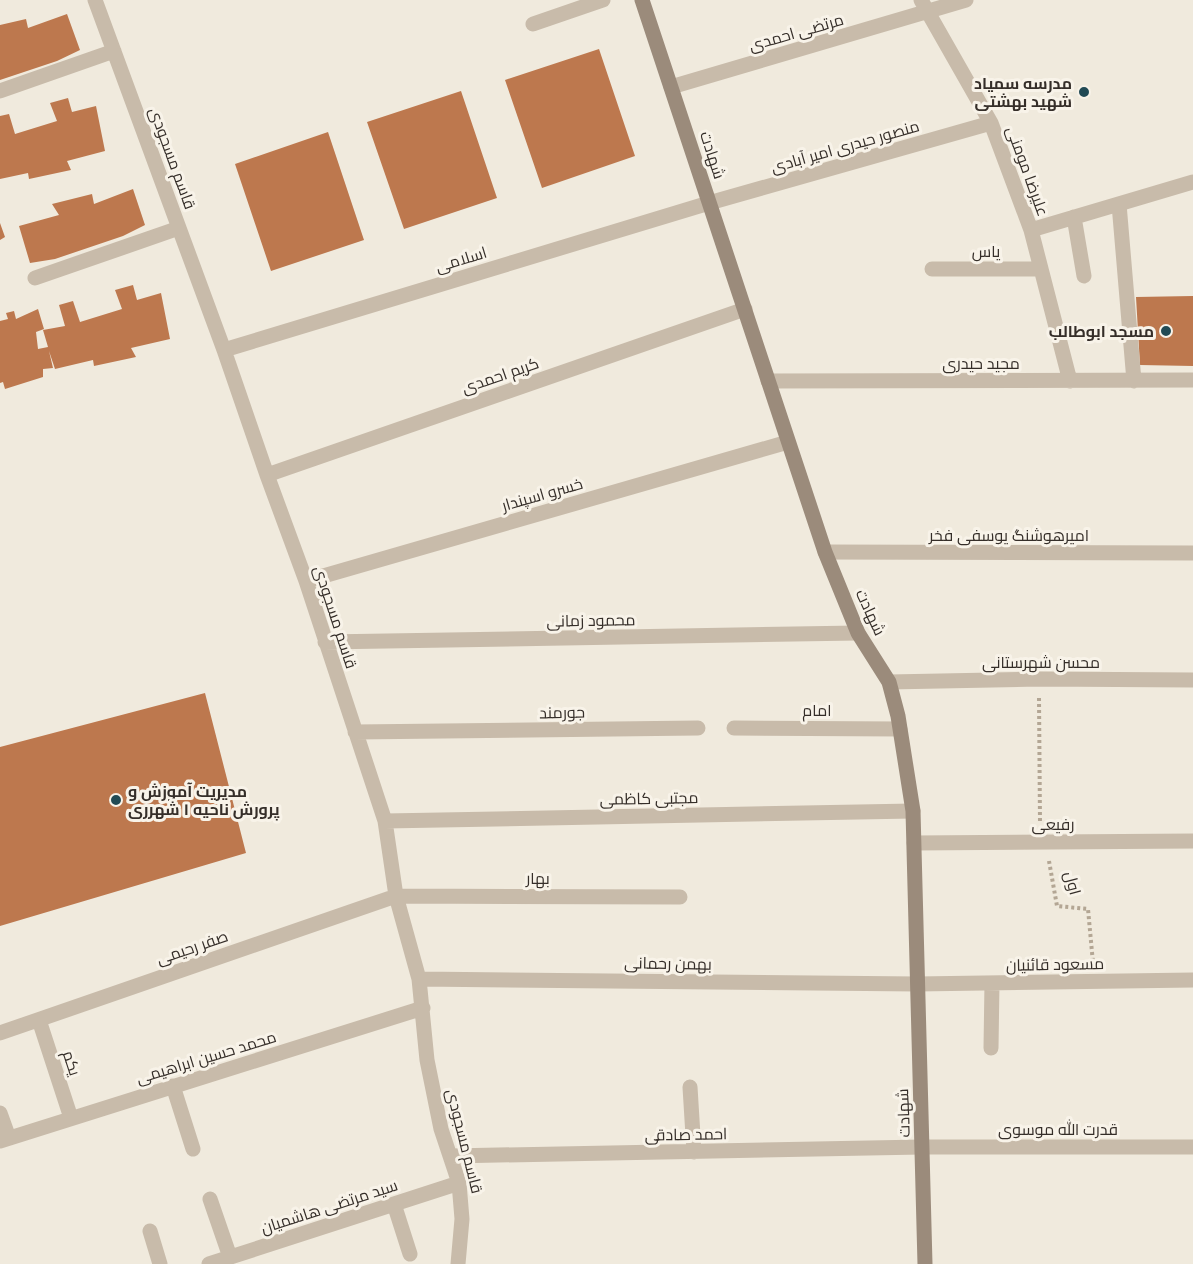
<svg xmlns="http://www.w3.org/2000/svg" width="1193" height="1264" font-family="'IBM Plex Sans',Cairo,sans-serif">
  <rect width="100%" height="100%" fill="#f0eadd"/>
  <path fill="#bd784e" d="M67,14L80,50L57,61L0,80V25L26,19L28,28Z
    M599,49L635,156L542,188L505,80Z
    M461,91L497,198L404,229L367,122Z
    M68,98L72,112L96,106L105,151L67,161L71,170L29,179L28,173L0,179V116L9,114L15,134L57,121L50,103Z
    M328,132L364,240L271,271L235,164Z
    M133,189L145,225L123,236L55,259L30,263L19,226L59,215L52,204L92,194L94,204Z
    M0,223L5,237L0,240Z
    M133,285L137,300L161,293L170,339L131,348L136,357L94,366L93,360L55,369L49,351L53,368L43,369V377L5,389L3,382L0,383V321L8,319L6,313L14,311L16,319L38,309L44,329L36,332L38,349L48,347L43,330L65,326L59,305L73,301L80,322L122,309L115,290Z
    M1193,296V366L1140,365L1136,297Z
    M205,693L246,853L0,926V747Z"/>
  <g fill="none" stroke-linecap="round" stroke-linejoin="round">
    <path stroke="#b3a694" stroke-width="4" stroke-dasharray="3 3" stroke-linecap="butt" d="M1039,698L1040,822
      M1049,861L1057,906L1088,909L1093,963"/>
    <path stroke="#c8bbaa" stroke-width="15" d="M95,0L224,350L267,475L306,581L385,821L396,896L419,979L427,1060L441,1129L459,1183L462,1219L458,1264
      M921,0L991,123L1031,230L1070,381
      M533,24L603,0
      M671,87L966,0
      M0,91L114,51
      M1119,204L1134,381
      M1074,217L1084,276
      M1031,230L1193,182
      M932,269H1041
      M35,278L179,228
      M224,350L709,203L991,123
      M768,381L1193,380
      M267,475L745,309
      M825,552L1193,553
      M306,581L788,442
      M325,642L858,633
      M889,682L1039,679L1193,680
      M734,728L900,729
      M355,732L698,728
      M385,821L913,811
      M914,843L1193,841
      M419,979L917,984L1193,980
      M39,1020L71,1118
      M0,1033L396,896L680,897
      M991,1048L992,983
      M173,1086L193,1149
      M690,1087L694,1152
      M0,1113L9,1138
      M0,1141L423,1008
      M451,1156L922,1147H1193
      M210,1199L230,1257
      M394,1204L410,1254
      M150,1231L160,1264
      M209,1264L459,1183"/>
    <path stroke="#9b8b7b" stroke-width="15" d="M642,0L825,552L858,633L889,682L898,716L913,811L925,1264"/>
  </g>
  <g fill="#214a54" stroke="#f8f3e9" stroke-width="2">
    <circle cx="1084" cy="92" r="6"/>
    <circle cx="1166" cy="331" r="6"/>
    <circle cx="116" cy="800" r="6"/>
  </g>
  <g text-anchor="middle" stroke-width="6" stroke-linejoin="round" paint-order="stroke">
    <g font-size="16" fill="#352e29" stroke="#f8f3e9">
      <text transform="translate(796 32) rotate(-16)" y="6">مرتضی احمدی</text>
      <text transform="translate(845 146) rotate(-16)" y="6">منصور حیدری امیر آبادی</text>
      <text transform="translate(713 155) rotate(72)" y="6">شهادت</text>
      <text transform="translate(173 158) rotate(70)" y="6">قاسم مسجودی</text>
      <text transform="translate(1028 171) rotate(70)" y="6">علیرضا مومنی</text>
      <text x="986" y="257">یاس</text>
      <text transform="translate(461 259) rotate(-17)" y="6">اسلامی</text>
      <text x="981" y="369">مجید حیدری</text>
      <text transform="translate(500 375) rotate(-19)" y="6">کریم احمدی</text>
      <text transform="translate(542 494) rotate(-16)" y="6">خسرو اسپندار</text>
      <text x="1009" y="541">امیرهوشنگ یوسفی فخر</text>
      <text transform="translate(871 612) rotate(65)" y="6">شهادت</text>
      <text transform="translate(336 617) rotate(72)" y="6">قاسم مسجودی</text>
      <text transform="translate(591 620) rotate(-1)" y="6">محمود زمانی</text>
      <text x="1041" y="668">محسن شهرستانی</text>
      <text x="817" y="716">امام</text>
      <text transform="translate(562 712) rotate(-1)" y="6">جورمند</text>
      <text transform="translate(649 798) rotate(-1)" y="6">مجتبی کاظمی</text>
      <text x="1053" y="830">رفیعی</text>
      <text x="538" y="884">بهار</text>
      <text transform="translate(1073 883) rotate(75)" y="6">اول</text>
      <text transform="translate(192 947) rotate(-19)" y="6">صفر رحیمی</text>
      <text transform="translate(668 963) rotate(1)" y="6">بهمن رحمانی</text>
      <text transform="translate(1055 964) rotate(-1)" y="6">مسعود قائنیان</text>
      <text transform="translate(206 1057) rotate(-17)" y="6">محمد حسین ابراهیمی</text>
      <text transform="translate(72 1063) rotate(72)" y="6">یکم</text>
      <text transform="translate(903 1113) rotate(-92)" y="6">شهادت</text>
      <text x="1058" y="1135">قدرت الله موسوی</text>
      <text transform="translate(686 1134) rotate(-1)" y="6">احمد صادقی</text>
      <text transform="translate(465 1141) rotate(76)" y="6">قاسم مسجودی</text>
      <text transform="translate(329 1206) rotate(-18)" y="6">سید مرتضی هاشمیان</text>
    </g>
    <g font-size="16" font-weight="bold" fill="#352e29" stroke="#f8f3e9" text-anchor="end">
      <text x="1072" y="89">مدرسه سمپاد<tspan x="1072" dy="18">شهید بهشتی</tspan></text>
      <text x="1154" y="337">مسجد ابوطالب</text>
      <text x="128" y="797" text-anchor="start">مدیریت آموزش و<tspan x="128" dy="18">پرورش ناحیه ۱ شهرری</tspan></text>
    </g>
  </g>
</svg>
